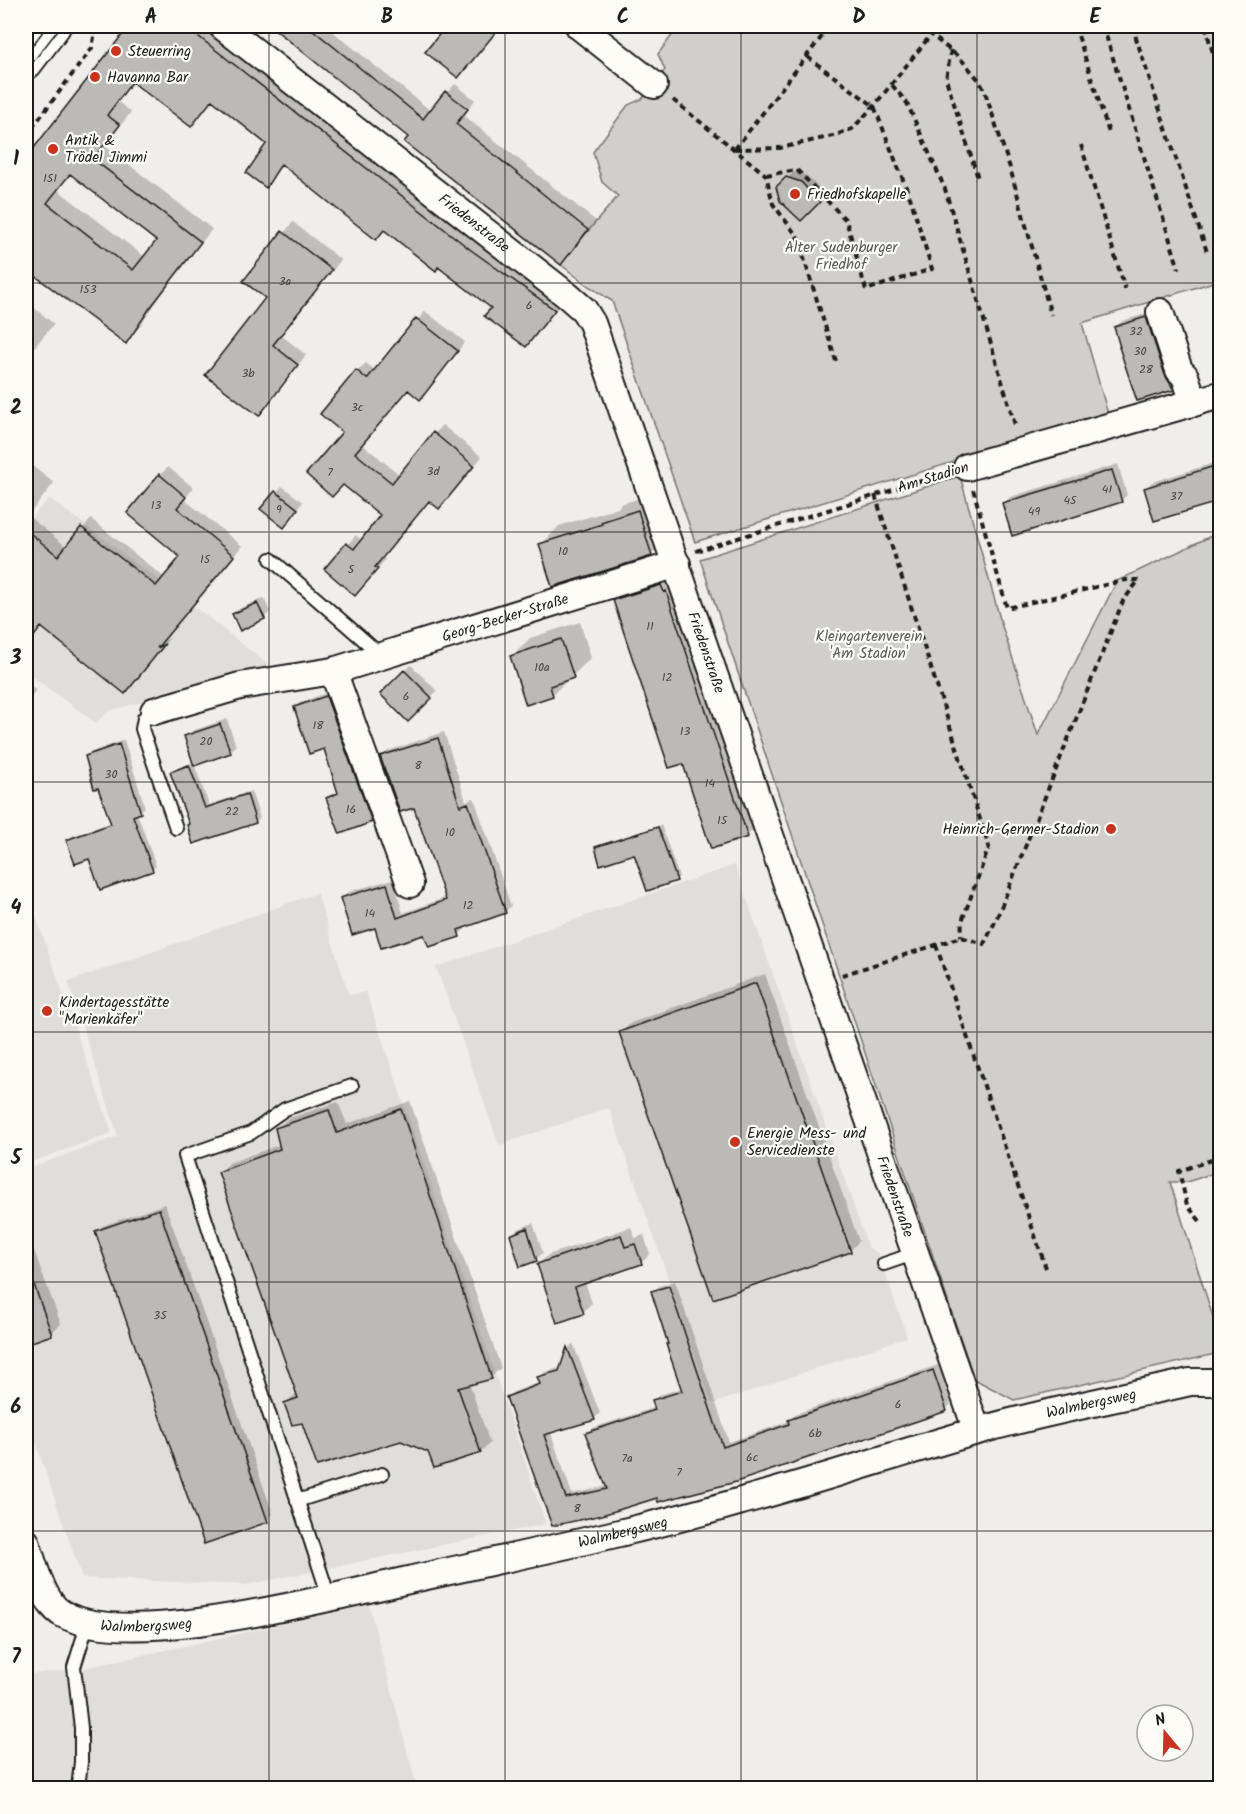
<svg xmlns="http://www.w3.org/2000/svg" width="1246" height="1814" font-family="Kalam,sans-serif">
  <rect width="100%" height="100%" fill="#f0eeea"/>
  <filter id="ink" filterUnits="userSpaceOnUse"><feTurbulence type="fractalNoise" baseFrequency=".0167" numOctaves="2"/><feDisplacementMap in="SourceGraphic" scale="12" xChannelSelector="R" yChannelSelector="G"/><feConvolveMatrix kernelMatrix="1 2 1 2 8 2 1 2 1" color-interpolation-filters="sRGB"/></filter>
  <g filter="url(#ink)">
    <path fill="#e0deda" d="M49,498L204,614L270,666L109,711L96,723L26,672V524Z
      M735,865L868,1247L879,1254L907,1337L712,1404L609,1108L499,1145L436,967Z
      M26,888L112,1133L26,1164Z
      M317,893L349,995L366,992L546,1524L246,1585L82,1578L26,1415V1169L118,1136L68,982Z
      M369,1605L417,1788H26V1674L75,1670Z"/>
    <path fill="#d0cfcc" stroke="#767674" stroke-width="1.5" d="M679,26H1220V280L1082,323L1108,414L695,542L612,301L587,285L560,264L618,196L602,182L593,152L628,105L642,99L665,70L658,54Z
      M960,476L1002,626L1038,735L1117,581L1209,537L1220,533V1171L1187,1182H1170L1220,1339V1353L1014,1400L974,1379L700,559Z"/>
    <path fill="#0003" fill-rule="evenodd" d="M131,26H214L566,297L538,333L526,345L493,307L439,266L284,164L265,186L268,143L214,99L191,125L134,81L118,102L131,112L105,146L212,229L162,294L138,329L125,342L26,267V160ZM71,173L158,240L145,257L58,190Z
      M268,26H326L431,111L455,84L475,100L463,115L596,221L569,254L288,38L286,40Z
      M448,26H501L457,76L427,52Z
      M794,172L807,176L825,195L801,219L778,187Z
      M293,222L341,260L281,335L306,355L259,414L267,298L245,281Z
      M1220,292V324L1213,298Z
      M26,301L54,324L26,357Z
      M425,311L465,342L420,398L409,388L362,444L400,475L442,425L482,457L439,507L430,500L382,558L385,560L363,585L326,569L356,535L362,541L382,515L344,432L357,371L366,363L376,371Z
      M1152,312L1179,382L1173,388L1116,327L1122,321Z
      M26,461L54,483L28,516L67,547L91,519L165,578L182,557L160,475L168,467L194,488L184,499L242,546L161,642L170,638L133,683L42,626L26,647Z
      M1220,461V499L1146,488L1152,482Z
      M1118,464L1127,495L1121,501L1004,503L1010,497Z
      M282,486L303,502L289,520L262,509Z
      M656,493L670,536L651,555L541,545L559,526L618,508L621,504Z
      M668,578L754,828L747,836L684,762L615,600L622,593Z
      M264,598L270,612L264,618L234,614L240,608Z
      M580,622L591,658L552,695L512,657L530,638Z
      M411,665L437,691L408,720L382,694Z
      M26,682L36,690L26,703Z
      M332,691L376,815L371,821L328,799L339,791L325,747L295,707L301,702Z
      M227,719L236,746L230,752L194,764L209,805L251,791L260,818L256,822L190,823L172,773L176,768L194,762L186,737L192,731Z
      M444,732L466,801L474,798L511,906L505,912L464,926L465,929L459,935L376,926L342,898L348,892L393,879L403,913L447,897L415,806L381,757L388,751Z
      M124,740L145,807L137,813L156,866L152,870L90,857L68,840L72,836L112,822L86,757L91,752Z
      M661,825L679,877L676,880L635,852L596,847L599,845Z
      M765,974L859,1241L850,1251L621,1032L631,1023Z
      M410,1101L501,1368L491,1377L469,1383L490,1443L481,1452L430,1451L401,1440L303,1421L285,1403L297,1393L220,1172L229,1163L281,1144L277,1129L287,1119L338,1102L347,1124Z
      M165,1204L273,1514L267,1520L96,1232L102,1226Z
      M533,1223L543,1253L536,1259L512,1235L518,1229Z
      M631,1227L635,1238L644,1235L650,1254L641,1263L585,1282L592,1303L583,1312L538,1265L548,1255Z
      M32,1245L61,1324L51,1333L26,1343V1248Z
      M675,1281L729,1442L790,1421L795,1414L938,1365L951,1404L946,1409L658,1496L553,1524L508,1398L513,1392L541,1382L539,1378L545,1372L562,1367L569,1348L573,1343L600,1413L594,1419L550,1431L572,1494L607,1486L587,1433L593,1428L656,1407L654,1401L659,1395L682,1388L653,1292L659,1286Z"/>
    <path fill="#bbbab6" stroke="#1c1c1c" stroke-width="1.5" fill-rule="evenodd" d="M129,26H185L471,250L555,310L526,347L484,316L491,308L438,267L436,271L384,230L376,240L281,164L266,188L246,173L266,144L212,100L191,127L132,82L107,115L120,125L93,159L201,242L150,308L126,344L26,269V158ZM70,174L156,241L133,270L47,203Z
      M271,26H308L423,119L445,91L468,109L456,124L588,230L561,265L404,142L408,137Z
      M446,26H501L458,78L425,52Z
      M786,177L801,182L820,202L801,221L780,201L776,187Z
      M282,231L332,270L273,345L298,365L259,416L205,375L265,298L243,281Z
      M1146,317L1165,375L1174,390L1137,401L1119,347H1120L1114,327Z
      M416,318L458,351L420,400L408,390L355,453L392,483L433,432L474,466L439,509L429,501L375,567L378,569L355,596L324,569L346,543L354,549L380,515L343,485L332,497L306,474L342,432L320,414L356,370L367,379Z
      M1221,464V501L1154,521L1144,488Z
      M1112,470L1122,502L1012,536L1002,503Z
      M159,474L186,497L177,508L234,556L157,648L165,644L125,694L41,627L26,647V530L58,556L81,527L156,586L180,557L127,513Z
      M275,491L298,509L284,528L260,509Z
      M638,510L652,556L552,587L539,544L602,524L601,522Z
      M661,585L664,592L666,591L748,837L711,849L683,764L669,768L613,600Z
      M257,603L265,619L240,631L232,614Z
      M561,639L574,678L550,686L553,696L526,705L510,656Z
      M404,670L432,698L408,722L380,694Z
      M326,696L372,822L340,834L326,798L338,793L324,749L309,754L294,707Z
      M220,724L231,753L194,766L184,736Z
      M438,738L460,806L468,803L506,913L458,930L460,937L429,947L424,935L381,948L375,928L352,935L340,898L387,884L397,918L446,900L414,808L400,812L380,756Z
      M119,744L141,813L133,816L153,871L100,890L89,859L75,864L66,840L111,824L98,788L94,789L85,756Z
      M189,765L205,808L247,794L256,823L193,844L187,825L189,824L170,772Z
      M658,827L677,881L647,891L634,854L600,865L595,847Z
      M756,983L851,1252L713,1299L619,1032Z
      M401,1109L492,1379L458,1388L481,1453L434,1468L428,1452L401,1441L317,1466L302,1423L292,1425L284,1403L298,1398L218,1172L280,1149L275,1128L329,1110L337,1133Z
      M159,1209L268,1522L204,1544L95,1231Z
      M527,1228L537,1261L520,1267L510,1235Z
      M621,1235L625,1247L635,1244L642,1264L575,1287L584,1314L557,1323L537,1264Z
      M28,1268L52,1335L26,1344V1269Z
      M669,1286L723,1447L789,1424L788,1420L933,1370L947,1411L736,1482L658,1502L657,1498L602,1515L552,1526L506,1397L540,1384L537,1377L559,1371L567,1347L595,1420L544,1435L566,1498L607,1489L585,1433L655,1410L652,1400L682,1391L666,1344H668L651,1291Z"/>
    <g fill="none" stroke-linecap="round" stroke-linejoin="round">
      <defs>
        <path id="service" d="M271,559L382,656
          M154,711L144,718L142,729L176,828
          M884,1264L916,1253
          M297,1501L382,1474
          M329,1597L185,1156L251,1133L285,1109L352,1086
          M78,1788L81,1762V1728L74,1667L88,1622"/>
        <g id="minor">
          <path id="s1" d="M222,26L568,296L584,310L592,323L977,1431"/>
          <path d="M579,26L654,85"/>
          <path d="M1160,312L1179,370L1185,376L1194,403"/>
          <path d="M967,467L1220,395"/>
          <path d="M333,671L410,884"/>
          <path id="s2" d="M154,711L240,686L333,671L677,564"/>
          <path id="s3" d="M26,1542C33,1562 42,1601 61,1613C126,1652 330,1597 404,1581C516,1556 628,1534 738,1502C818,1480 897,1454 977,1431C1047,1411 1119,1398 1190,1382H1220"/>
        </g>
        <path id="tertiary" d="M26,63L54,26"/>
      </defs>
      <use href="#service" stroke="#1c1c1c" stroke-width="16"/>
      <use href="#minor" stroke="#1c1c1c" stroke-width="30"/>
      <use href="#tertiary" stroke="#1c1c1c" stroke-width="36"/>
      <path stroke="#1c1c1c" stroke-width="4" stroke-dasharray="6 4.5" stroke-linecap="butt" d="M920,26L960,58L979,80L985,92L1010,168L1051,315
        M1075,26L1110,136
        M1103,26L1179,269
        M1132,26L1208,255
        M1205,26L1220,76
        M951,50L946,79L978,178
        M892,85L907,103L945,189L1015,425
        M673,100L766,175L773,204L797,236L836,361
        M26,136L92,48L96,26
        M1081,145L1125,289
        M735,149L780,148L833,136L852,129L874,106L938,26
        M735,149L830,26
        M766,175L797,170L846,220L866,290L932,269L911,200L874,106L806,56
        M875,495L989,847L962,921L961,937
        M696,551L944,474
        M936,945L1046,1268
        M842,975L961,937L984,944L996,920L1123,601L1139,580H1126L1007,608L973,489
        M1200,1221L1187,1205L1179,1171L1220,1157"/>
      <use href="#service" stroke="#fdfcf7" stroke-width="12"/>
      <use href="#minor" stroke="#fdfcf7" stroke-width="26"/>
      <use href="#tertiary" stroke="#fdfcf7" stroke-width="32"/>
      <path stroke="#1c1c1c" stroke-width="1.5" d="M26,54L47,26
        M26,71L61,26"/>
    </g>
  </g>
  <path fill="none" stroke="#1c1c1c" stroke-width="1.5" stroke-opacity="0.55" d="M269,26V1788M505,26V1788M741,26V1788M977,26V1788M26,283H1220M26,532H1220M26,782H1220M26,1032H1220M26,1282H1220M26,1531H1220"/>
  <g fill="#c8321e" stroke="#fdfcf7" stroke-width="2">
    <circle cx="116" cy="51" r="6"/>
    <circle cx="95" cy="77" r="6"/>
    <circle cx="53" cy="149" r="6"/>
    <circle cx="795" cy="194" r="6"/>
    <circle cx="1111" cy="829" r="6"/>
    <circle cx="47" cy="1011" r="6"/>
    <circle cx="735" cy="1142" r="6"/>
  </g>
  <g text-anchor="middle" stroke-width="4.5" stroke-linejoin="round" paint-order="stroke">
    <g font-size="12" fill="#444442">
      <text x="50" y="182">151</text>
      <text x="285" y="285">3a</text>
      <text x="88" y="293">153</text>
      <text x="529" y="309">6</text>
      <text x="1136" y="335">32</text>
      <text x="1140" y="355">30</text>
      <text x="1146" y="373">28</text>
      <text x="248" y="377">3b</text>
      <text x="357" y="411">3c</text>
      <text x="433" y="475">3d</text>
      <text x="330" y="476">7</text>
      <text x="1107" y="493">41</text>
      <text x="1176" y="500">37</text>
      <text x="1070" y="504">45</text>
      <text x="156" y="509">13</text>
      <text x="279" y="513">9</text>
      <text x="1034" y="515">49</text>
      <text x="563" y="555">10</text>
      <text x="205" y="563">15</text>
      <text x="351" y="573">5</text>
      <text x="650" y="630">11</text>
      <text x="542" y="671">10a</text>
      <text x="667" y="681">12</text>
      <text x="406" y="700">6</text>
      <text x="318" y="729">18</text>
      <text x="685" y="735">13</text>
      <text x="206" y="745">20</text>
      <text x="418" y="769">8</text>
      <text x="111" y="778">30</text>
      <text x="710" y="787">14</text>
      <text x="351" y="813">16</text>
      <text x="232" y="815">22</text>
      <text x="722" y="824">15</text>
      <text x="450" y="836">10</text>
      <text x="468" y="909">12</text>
      <text x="370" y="917">14</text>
      <text x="160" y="1319">35</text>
      <text x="898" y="1408">6</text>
      <text x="815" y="1437">6b</text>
      <text x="752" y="1461">6c</text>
      <text x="627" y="1462">7a</text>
      <text x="679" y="1476">7</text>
      <text x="577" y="1512">8</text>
    </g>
    <g font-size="15" fill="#1c1c1c" stroke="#fdfcf7" text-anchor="start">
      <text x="128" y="56">Steuerring</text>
      <text x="107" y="82">Havanna Bar</text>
      <text x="65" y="145">Antik &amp;<tspan x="65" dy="17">Trödel Jimmi</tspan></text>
      <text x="807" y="199">Friedhofskapelle</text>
      <text x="1099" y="834" text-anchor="end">Heinrich-Germer-Stadion</text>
      <text x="59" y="1007">Kindertagesstätte<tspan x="59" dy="17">"Marienkäfer"</tspan></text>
      <text x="747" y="1138">Energie Mess- und<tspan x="747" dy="17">Servicedienste</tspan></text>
    </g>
    <g font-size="15" fill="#1c1c1c" stroke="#fdfcf7">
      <text dy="5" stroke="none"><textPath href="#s1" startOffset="320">Friedenstraße</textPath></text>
      <text transform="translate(933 477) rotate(-17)" y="5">Am Stadion</text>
      <text dy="5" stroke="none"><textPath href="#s2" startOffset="364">Georg-Becker-Straße</textPath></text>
      <text dy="5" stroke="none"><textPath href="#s1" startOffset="824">Friedenstraße</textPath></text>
      <text dy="5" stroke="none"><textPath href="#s1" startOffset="1400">Friedenstraße</textPath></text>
      <text dy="5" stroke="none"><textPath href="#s3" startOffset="1140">Walmbergsweg</textPath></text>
      <text dy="5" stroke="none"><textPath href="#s3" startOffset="654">Walmbergsweg</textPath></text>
      <text dy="5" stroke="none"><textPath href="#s3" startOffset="168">Walmbergsweg</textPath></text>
    </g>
    <g font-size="15" fill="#5b5b5a" stroke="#fdfcf7">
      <text x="841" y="252">Alter Sudenburger<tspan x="841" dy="17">Friedhof</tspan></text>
      <text x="869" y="641">Kleingartenverein<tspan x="869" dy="17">'Am Stadion'</tspan></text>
    </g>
  </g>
  <rect width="1246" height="1814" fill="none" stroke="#fdfcf7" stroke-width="66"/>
  <g transform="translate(1165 1733) rotate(341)"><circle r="28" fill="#fdfcf7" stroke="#a3a29f" stroke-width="1.5"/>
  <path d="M0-4.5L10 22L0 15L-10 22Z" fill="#c8321e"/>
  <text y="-9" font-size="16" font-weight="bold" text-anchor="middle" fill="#1c1c1c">N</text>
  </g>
  <rect x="33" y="33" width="1180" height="1748" fill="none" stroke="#1c1c1c" stroke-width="2"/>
  <g font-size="20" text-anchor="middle" font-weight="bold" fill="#1c1c1c">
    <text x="151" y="23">A</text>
    <text x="387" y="23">B</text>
    <text x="623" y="23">C</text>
    <text x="859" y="23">D</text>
    <text x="1095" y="23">E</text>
    <text x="16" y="165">1</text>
    <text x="16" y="414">2</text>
    <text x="16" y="664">3</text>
    <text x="16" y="914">4</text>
    <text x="16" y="1164">5</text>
    <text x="16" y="1413">6</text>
    <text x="16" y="1663">7</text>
  </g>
</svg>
